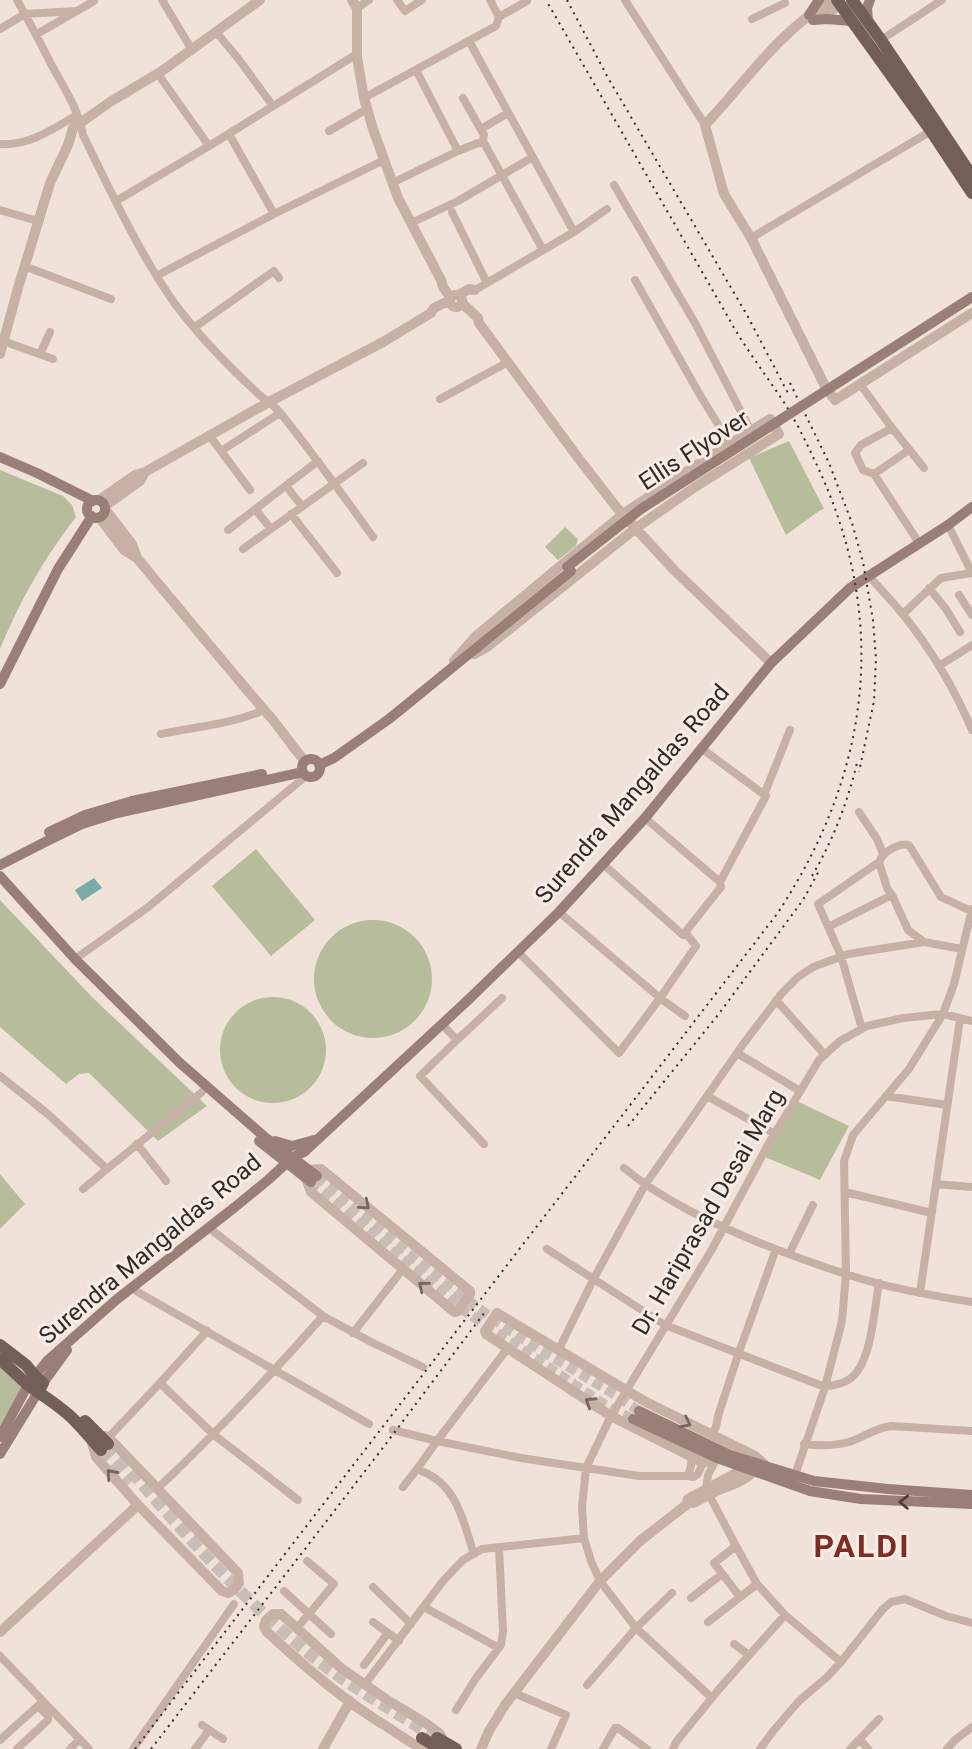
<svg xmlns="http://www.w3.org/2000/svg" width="972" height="1749" font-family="Roboto,sans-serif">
  <rect width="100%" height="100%" fill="#f0e2d9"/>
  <path fill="#b7bd9a" d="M789,441L824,509L819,511L786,535L749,458Z
    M0,470L63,496L72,505L76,517C43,560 21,599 0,649Z
    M565,527L578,539L576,546L558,560L545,547Z
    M256,849L315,920L271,956L212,886Z
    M0,900L93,998L207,1106L158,1141L89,1073L79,1074L66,1084L0,1027Z
    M314 979a59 59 0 1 1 118 0a59 59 0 1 1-118 0Z
    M220 1050a53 53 0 1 1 106 0a53 53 0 1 1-106 0Z
    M797,1101L849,1126L820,1180L765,1157Z
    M0,1174L25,1204L0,1229Z
    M0,1363L20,1383L21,1389L0,1437Z"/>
  <path fill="#7aaba6" d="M94,878L102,888L82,901L75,890Z"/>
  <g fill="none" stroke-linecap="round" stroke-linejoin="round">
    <path stroke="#cabdb5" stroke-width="10" stroke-dasharray="10 5" stroke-linecap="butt" d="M317,1176C382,1231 446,1288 517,1335C557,1362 600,1383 639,1411
      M311,1182L366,1230L463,1310L599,1401L613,1410L633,1419"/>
    <path stroke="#cabdb5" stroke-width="12" stroke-dasharray="12 6" stroke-linecap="butt" d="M108,1444C171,1519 236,1594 312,1656C351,1687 395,1712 437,1738
      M101,1450L130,1483"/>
    <path stroke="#c7b0a6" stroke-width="8" d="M17,0C29,21 40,42 51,64C63,86 79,110 83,135C110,190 139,253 175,304C200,337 232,370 263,398C277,406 287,422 297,434C323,468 348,502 373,537
      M162,0L192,50
      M397,0L405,11L422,0
      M625,0L705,125
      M357,8L369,0
      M499,17L527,1
      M752,19L785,3
      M0,29L25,14L76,11
      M216,32L237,57L273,106
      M37,34L94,1
      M881,40L942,0
      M469,41L574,232
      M416,70L458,151
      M364,98L496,26L499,17L490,0
      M481,129L508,113
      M329,131L367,109
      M229,134L274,214
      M483,141L543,250
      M0,144C29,146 53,129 77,115
      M209,146L357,54
      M392,183L458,151L483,141L484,135L463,98
      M614,185L695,323L751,431
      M116,201L209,146L158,74
      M0,210L38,221
      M452,212L487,283
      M411,223L458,201L533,157
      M751,238L931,131
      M24,266L111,299
      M158,275L274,214L384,160
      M635,280L700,395L730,444
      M475,290L574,232L607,209
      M195,327L274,271L279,278
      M3,341L53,359
      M40,354L50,332
      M860,384L889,424L924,468
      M440,399L508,362
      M892,428L861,445L855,453L863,470L874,474L909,450
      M209,435L250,490
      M221,451L280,413
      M874,474L919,543
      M286,486L302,506
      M255,509L271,529
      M291,514L337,573
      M948,525L972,573
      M228,530L318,461
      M243,549L363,463
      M869,576C881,590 894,603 905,617C932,651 955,690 972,730
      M929,588L946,609L960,632
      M959,595L972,615
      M903,614L941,578L972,573
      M939,666L972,645
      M161,734C195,727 232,724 264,710
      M701,748L766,796L720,882
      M764,795L790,730
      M859,812L877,839L883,854
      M603,864L683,935L721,887L720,882L645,818
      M828,927L892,895
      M685,932L696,946L660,998L685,1016
      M924,942L908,930L892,895L887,888L879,862C883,852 899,842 909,845L941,897L971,911
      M518,952L619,1053L660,998L559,912
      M75,959L147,908L306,776
      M776,1000L825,1055
      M442,1024L457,1040L420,1076L484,1144
      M862,1029L841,956L818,904L879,862
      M457,1040L502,998
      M737,1053L800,1091
      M0,1076L49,1115L107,1169L202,1092
      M707,1096L775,1134
      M886,1096L947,1105
      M137,1144L166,1181
      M624,1168C664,1201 712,1223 760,1243C788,1254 817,1265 846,1274C887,1288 930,1295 972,1302
      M936,1184L972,1187
      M83,1189L107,1169
      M845,1192L932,1213
      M209,1228L323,1316L371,1342L423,1367
      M547,1249L665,1325L825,1387C834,1385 844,1384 851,1378C872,1362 874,1309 879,1283
      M789,1254L813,1205
      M136,1291L369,1424
      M920,1293L960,1019
      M353,1333L403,1269
      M558,1351L593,1280L645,1185L744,1043L782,993L798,977L813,967L848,954L924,942L962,949
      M160,1383L207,1331
      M393,1430L437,1441L507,1349
      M711,1435L716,1427L718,1416L738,1355L776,1249
      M108,1438L160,1383L213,1434L298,1500
      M804,1444C820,1446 834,1446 849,1442C864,1437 875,1428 891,1426L972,1431
      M692,1456L691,1466L688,1476L693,1477L698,1474L703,1462
      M717,1458L708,1475L706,1489L736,1546
      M795,1475L825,1387L842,1321L846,1274L844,1161L853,1135L909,1069L943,1014L954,984L972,909
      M403,1487L417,1469
      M157,1489C215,1434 270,1376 323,1316
      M584,1538L582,1507L586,1468L611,1416L711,1251L769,1143L819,1060L840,1041L867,1026L903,1018L943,1014L972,1021
      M474,1554C467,1533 460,1503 445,1487C438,1478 427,1473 417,1469L437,1441L521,1458L639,1476H688
      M373,1587L411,1624
      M284,1591L331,1634
      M672,1593L636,1628L712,1698
      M740,1597L714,1563L736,1546L757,1584L785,1615L841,1662
      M691,1598L722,1574
      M424,1607L499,1648
      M373,1622L399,1641
      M708,1622L757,1584
      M297,1628L334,1584L307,1561
      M734,1644L749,1655
      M0,1656L89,1749
      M364,1665L388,1633
      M365,1684L443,1581L463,1560L482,1549L584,1538L591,1561L600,1581L636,1628L587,1685
      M514,1693L566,1715L551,1749
      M456,1710L476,1678L501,1645L503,1632L499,1547
      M202,1725L223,1739
      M0,1740L40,1704
      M860,1740L868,1749
      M17,1749L48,1720V1716L38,1706
      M70,1749L79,1740
      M133,1749L234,1604
      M195,1749L209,1730
      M603,1749L615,1728H618L647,1749
      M673,1749L676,1742L720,1688L785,1615
      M760,1749L774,1730L799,1701L827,1677L841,1662L883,1609L891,1602L905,1599L946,1616L972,1623
      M850,1749L879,1719
      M947,1749L955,1740L972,1727"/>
    <path stroke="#c7b0a6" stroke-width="10" d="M352,0L357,8V57L364,98L373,129L398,198L441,280L443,287L451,298
      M833,0C778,31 747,81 705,125L724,194L751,238L826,388L835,400L972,313
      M813,20L841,5
      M450 301a6 6 0 1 1 12 0a6 6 0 1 1-12 0Z
      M459,295L469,289L475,290
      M462,303L478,318L479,323L579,459L617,508L674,570L771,663
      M0,354L18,288L50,183L68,145L73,128L110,102L162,71L260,0
      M99,500L135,475L145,472L269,402L383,342L431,313L434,308L450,300
      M105,506L140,481L145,472
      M105,509L132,544L137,558C182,612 226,666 272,719C284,733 293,748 305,761
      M99,517L124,550L137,558
      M454,661L476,636L623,514L697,465L770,419L779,434L695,487L636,528L487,647L474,654
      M306,1178L311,1192L452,1310L455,1312L458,1311L470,1294V1291L321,1169L310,1170
      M91,1439L96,1457L138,1505L222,1591L228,1593L234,1590L239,1583L238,1573L112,1441L105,1436
      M715,1457L708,1462H702L611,1416L486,1334L485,1331L497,1313L646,1402L755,1456L765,1465
      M693,1503C702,1499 711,1493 719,1490C735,1483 749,1481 757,1465
      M0,1632L138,1505
      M432,1745C427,1747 422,1747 416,1745C407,1741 397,1733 389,1728C344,1701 304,1666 266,1631L264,1626L266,1620L273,1614H281L341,1668L389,1701L427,1724L440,1734L443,1740
      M323,1749L350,1701
      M481,1749L489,1731L505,1705L600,1581L640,1541L686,1505L688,1499L733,1475L749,1463"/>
    <path stroke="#9a7f78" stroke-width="10" d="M809,15L819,0
      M813,20L827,19L851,21
      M868,21L867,8L870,0
      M0,457L37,473L93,501
      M87 509a9 9 0 1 1 18 0a9 9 0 1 1-18 0Z
      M0,684L58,569L92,516
      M302 768a9 9 0 1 1 18 0a9 9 0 1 1-18 0Z
      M319,765L334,758L389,719L571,571
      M49,832L85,815L132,801L262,774
      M0,865L49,840L82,824L117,813L303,772
      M0,876L75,959L180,1063L266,1138L317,1176
      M259,1141L311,1182
      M275,1141L292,1146L314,1140
      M35,1376L47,1361L116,1300L235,1207L268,1180L293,1157L304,1152L467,1001L559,912L645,818L771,663L850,588L948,525L972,507
      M43,1383L67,1350
      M639,1411L730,1455L814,1481L888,1489L972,1495
      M633,1419L717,1458L810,1491L861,1499L972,1504
      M0,1437L28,1385
      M0,1454L38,1392"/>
    <path stroke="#745e58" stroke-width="12" d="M837,0L931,131L972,193
      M852,0L881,40L972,176
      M0,1345L26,1365L35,1376
      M0,1359L28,1385
      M38,1392L43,1383L35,1376L28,1385C42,1395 57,1404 70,1416C81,1426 91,1439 101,1450
      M85,1421L108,1444
      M422,1738L440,1749
      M437,1738L456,1749"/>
    <path stroke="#332927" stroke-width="2" stroke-dasharray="2 5" stroke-linecap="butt" d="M567,0L607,76L747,315L789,395
      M790,383L829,463L852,523L863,562L873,620L876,659L874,701L859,772
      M812,876C833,840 847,804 857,763
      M628,1126L718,1015L803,900L820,869
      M135,1749L777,914C873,769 890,614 813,457C803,435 791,412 777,392C760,367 742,343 728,317C667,211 607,106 546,0
      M151,1749L382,1449L485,1312"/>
    <path stroke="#9a7f78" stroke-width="10" d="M567,567L641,509L972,297"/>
  </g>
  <defs><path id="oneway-chevron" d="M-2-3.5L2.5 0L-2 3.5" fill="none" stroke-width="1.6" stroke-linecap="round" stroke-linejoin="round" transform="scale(1.75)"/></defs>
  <g stroke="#766660">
    <use href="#oneway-chevron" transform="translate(365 1205) rotate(40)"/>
    <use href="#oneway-chevron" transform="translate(423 1286) rotate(-141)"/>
    <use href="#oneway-chevron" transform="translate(590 1402) rotate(-147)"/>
    <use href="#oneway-chevron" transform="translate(686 1423) rotate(27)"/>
    <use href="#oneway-chevron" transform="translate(111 1474) rotate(-132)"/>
  </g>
  <use stroke="#4d3e3b" href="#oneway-chevron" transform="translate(904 1502) rotate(-178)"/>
  <g text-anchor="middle" stroke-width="6" stroke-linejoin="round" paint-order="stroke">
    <g font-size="24" fill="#332927" stroke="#f8ede5">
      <text transform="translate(694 450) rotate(-33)" y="8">Ellis Flyover</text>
      <text transform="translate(632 794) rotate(-49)" y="8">Surendra Mangaldas Road</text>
      <text transform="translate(708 1212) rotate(-60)" y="8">Dr. Hariprasad Desai Marg</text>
      <text transform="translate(150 1249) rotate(-40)" y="8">Surendra Mangaldas Road</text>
    </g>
    <g font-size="32" font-weight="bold" letter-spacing="2" fill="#7d2d24" stroke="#f8ede5">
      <text x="862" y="1557">PALDI</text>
    </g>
  </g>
</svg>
